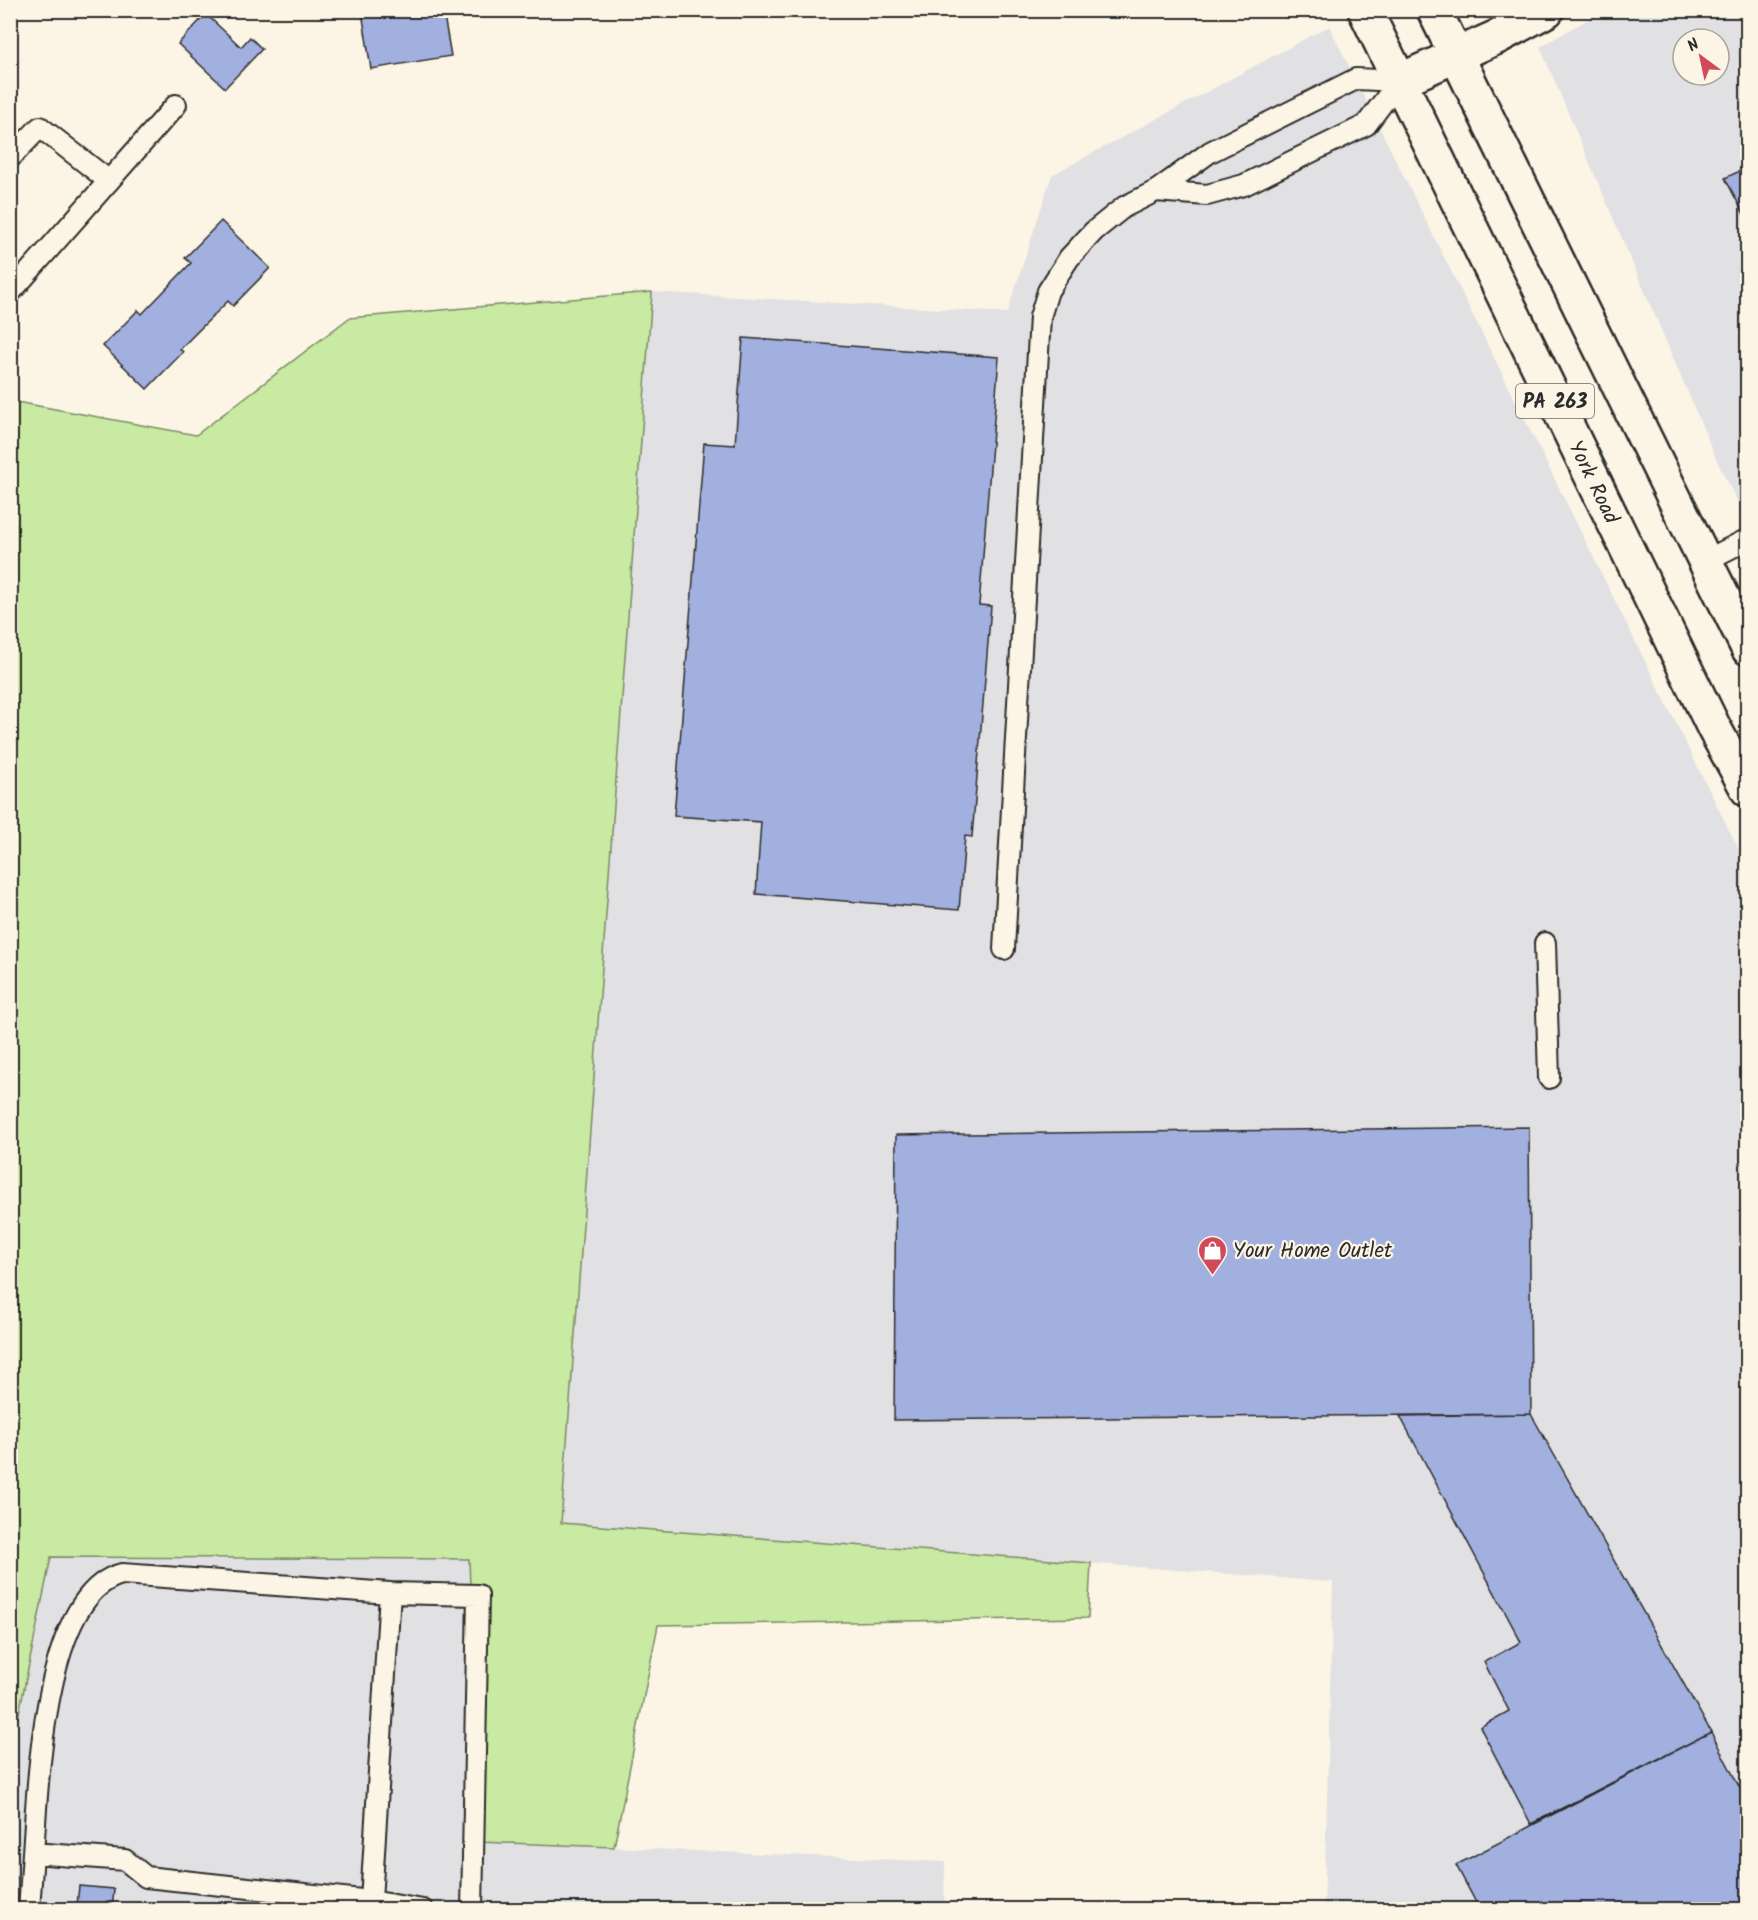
<svg xmlns="http://www.w3.org/2000/svg" width="1758" height="1920" font-family="Kalam,sans-serif">
  <rect width="100%" height="100%" fill="#fcf5e5"/>
  <filter id="ink" filterUnits="userSpaceOnUse"><feTurbulence type="fractalNoise" baseFrequency=".0167" numOctaves="2"/><feDisplacementMap in="SourceGraphic" scale="12" xChannelSelector="R" yChannelSelector="G"/><feConvolveMatrix kernelMatrix="1 2 1 2 8 2 1 2 1" color-interpolation-filters="sRGB"/></filter>
  <g filter="url(#ink)">
    <path fill="#e1e0e3" fill-rule="evenodd" d="M1602,11H1747V521L1718,463L1540,47ZM1683,39H1719V75H1683Z
      M1329,26L1747,866V1909H1324L1333,1582L561,1523L652,292L1007,313L1052,175Z
      M51,1557L469,1559L479,1841L945,1862L944,1909L11,1910V1752Z"/>
    <path fill="#c9eaa2" stroke="#7a8a66" stroke-width="1.5" d="M652,292L561,1523L1091,1563L1088,1618L658,1625L614,1847L479,1842L469,1559L51,1557L11,1752V401L196,435L349,318Z"/>
    <path fill="#a1b0df" stroke="#2b2b2b" stroke-width="1.5" d="M371,10H443L451,56L371,69L362,12Z
      M206,14L241,47L250,37L262,49L225,88L178,44Z
      M1748,167V222L1725,178Z
      M221,221L270,268L233,306L228,301L180,349L183,352L147,389L103,346L138,310L142,314L191,263L185,258Z
      M743,338L999,357L979,605L991,606L972,837L965,836L959,910L756,894L761,822L674,816L704,443L735,445Z
      M1529,1127L1531,1414L894,1420L896,1135Z
      M1531,1414L1711,1732L1531,1824L1480,1727L1509,1711L1484,1662L1521,1642L1400,1416Z
      M1711,1732L1748,1804V1910H1480L1456,1865Z
      M79,1886L114,1889L112,1910H67V1905H77Z"/>
    <g fill="none" stroke-linecap="round" stroke-linejoin="round">
      <defs>
        <path id="lane" d="M10,158L40,127L109,181
          M1156,191L1207,195L1244,185L1366,125L1399,81
          M10,293L176,105
          M1705,561L1748,539
          M1545,943L1549,1078
          M1004,949L1040,317L1048,291L1069,258L1094,231L1124,207L1156,191L1210,152L1356,79L1399,81
          M390,1593L478,1595L472,1910
          M33,1853C38,1786 43,1593 122,1574L390,1593L371,1901
          M29,1910L33,1853L125,1860L146,1877L371,1901L423,1910"/>
        <path id="street" d="M1399,81L1497,37L1547,10"/>
        <path id="highway" d="M1365,10L1714,728L1748,790
          M1434,10L1748,648"/>
      </defs>
      <use href="#lane" stroke="#2b2b2b" stroke-width="24"/>
      <use href="#street" stroke="#2b2b2b" stroke-width="38"/>
      <use href="#highway" stroke="#2b2b2b" stroke-width="38"/>
      <use href="#lane" stroke="#fcf5e5" stroke-width="20"/>
      <use href="#street" stroke="#fcf5e5" stroke-width="33"/>
      <use href="#highway" stroke="#fcf5e5" stroke-width="33"/>
    </g>
  </g>
  <defs>
    <symbol id="shop-pin" viewBox="-11 -11 22 30"><path d="M0 17L-7.5 6A9.5 9.5 0 1 1 7.5 6Z" fill="#d1495b" stroke="#fcf5e5"/><path d="M-5-2.5h2.3a2.7 3.5 0 0 1 5.4 0H5L5.5 6h-11ZM-1.5-2.5h3a1.5 2.3 0 0 0-3 0Z" fill="#fff"/></symbol>
  </defs>
  <g fill-rule="evenodd">
    <use href="#shop-pin" x="1196" y="1234" width="33" height="45"/>
  </g>
  <g text-anchor="middle" stroke-width="4.5" stroke-linejoin="round" paint-order="stroke">
    <rect fill="#fcf5e5" stroke="#6a6863" stroke-width="1.5" x="1516" y="384" width="78" height="34" rx="4.5"/>
    <g font-size="20" font-weight="bold" fill="#2b2b2b">
      <text x="1555" y="408">PA 263</text>
    </g>
    <g font-size="21" fill="#2b2b2b" stroke="#fcf5e5">
      <text transform="translate(1594 482) rotate(64)" y="7">York Road</text>
    </g>
    <g font-size="21" fill="#2b2b2b" stroke="#fcf5e5" text-anchor="start">
      <text x="1233" y="1257">Your Home Outlet</text>
    </g>
  </g>
  <rect width="1758" height="1920" fill="none" stroke="#fcf5e5" stroke-width="36"/>
  <rect x="18" y="18" width="1722" height="1884" fill="none" stroke="#2b2b2b" stroke-width="2" filter="url(#ink)"/>
  <g transform="translate(1701 57) rotate(327)"><circle r="28" fill="#fcf5e5" stroke="#a8a49b" stroke-width="1.5"/>
  <path d="M0-4.5L10 22L0 15L-10 22Z" fill="#d1495b"/>
  <text y="-9" font-size="16" font-weight="bold" text-anchor="middle" fill="#2b2b2b">N</text>
  </g>
</svg>
